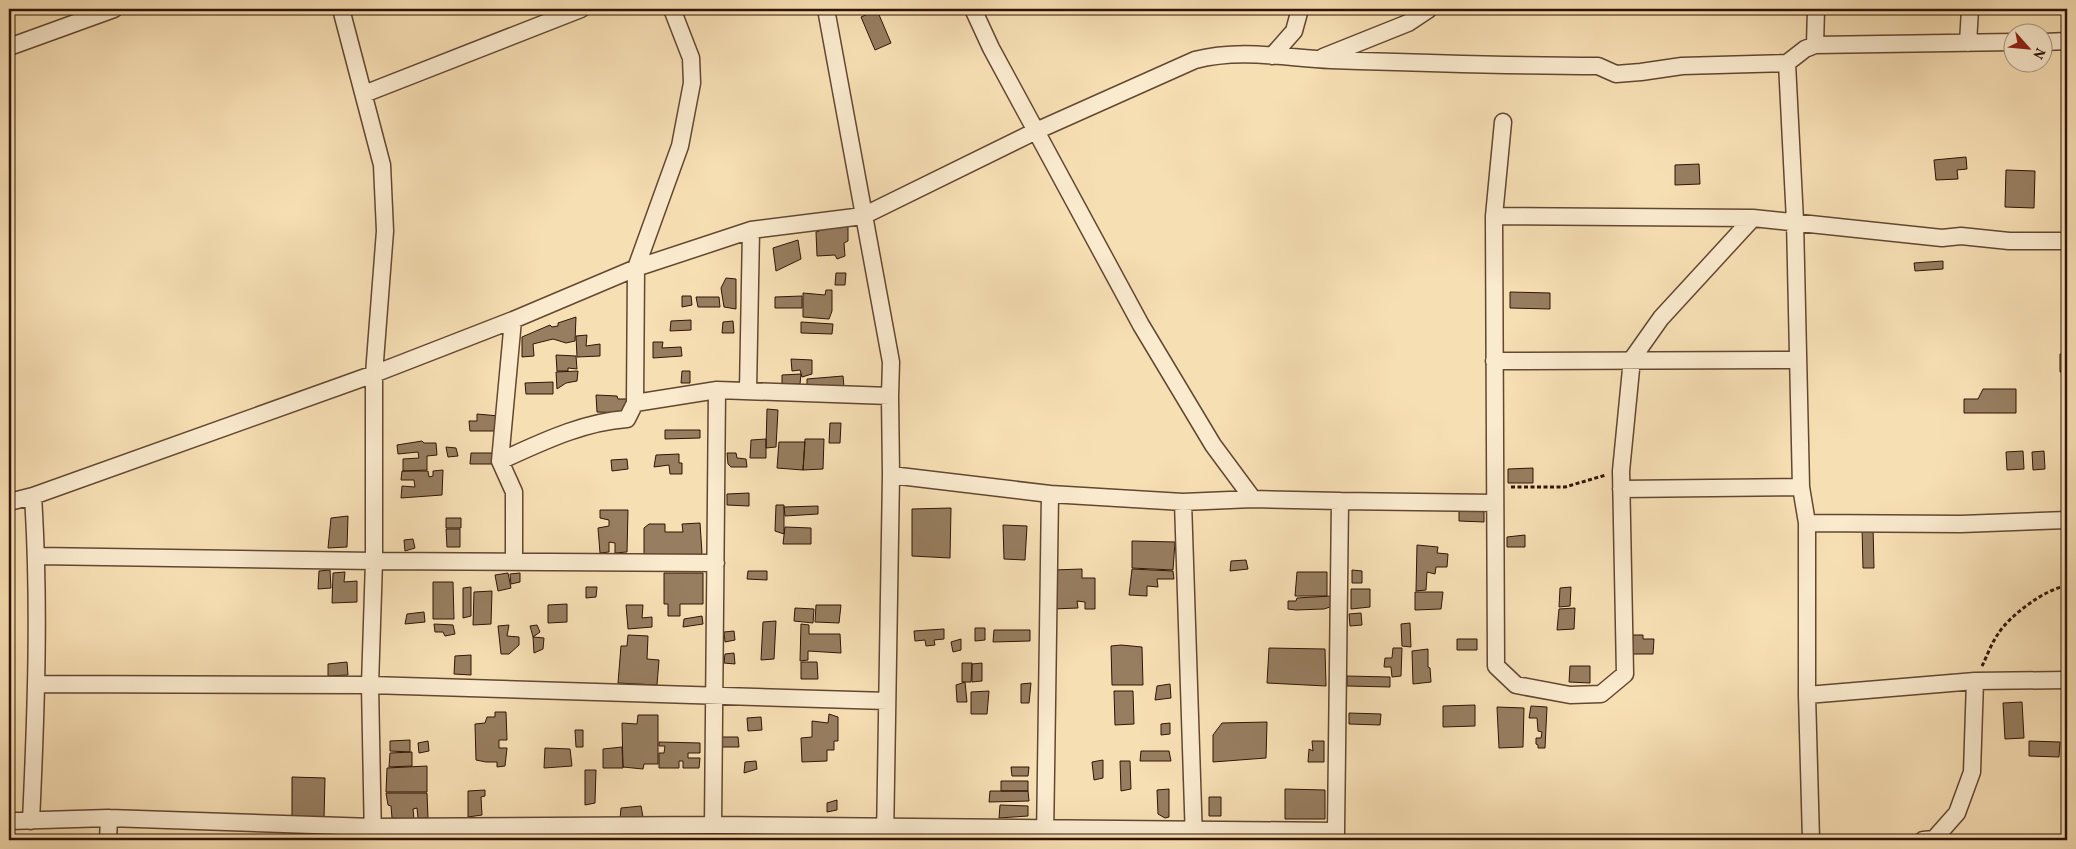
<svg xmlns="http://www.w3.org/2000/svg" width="2076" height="849" font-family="Vollkorn,serif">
  <rect width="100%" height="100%" fill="#f7dfb4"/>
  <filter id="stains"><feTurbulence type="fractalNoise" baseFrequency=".004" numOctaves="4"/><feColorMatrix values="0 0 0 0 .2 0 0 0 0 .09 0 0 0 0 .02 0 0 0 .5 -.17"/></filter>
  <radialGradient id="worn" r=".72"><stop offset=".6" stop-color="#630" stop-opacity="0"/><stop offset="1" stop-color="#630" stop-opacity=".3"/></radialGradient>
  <path fill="#977e60" stroke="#301405" d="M877,10L891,43L875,50L861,17Z
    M1966,157L1967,169L1957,170L1958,179L1936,180L1934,160Z
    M1699,164L1700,184L1675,185V165Z
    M2006,170L2035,171L2034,208L2005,207Z
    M848,221V241L844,243L845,256L837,259L835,255L817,256L816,232Z
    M798,240L801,259L776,271L773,248Z
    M1943,261V269L1915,271L1914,263Z
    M836,273H846L845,285H835Z
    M726,278L736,279V309L724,307L721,288Z
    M826,290H832V311L829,319L803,317V293L825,295Z
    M1510,292L1550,293V309L1510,308Z
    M682,296H691L692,305L682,307Z
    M802,296V308H775V297Z
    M696,297H719L720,307H698Z
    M576,317L575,341L566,343L553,339L533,344L534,356L522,357V337L550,325L552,327L558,326V323Z
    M691,320V330L670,331L671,321Z
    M733,321L734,333H722L723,322Z
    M801,322L833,324L832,334L801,333Z
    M587,335L586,346L600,344V356L577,357L576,336Z
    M653,342H663L662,348L681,347L682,356L653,358Z
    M2060,354H2067V372H2060Z
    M556,355L576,356L577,369L568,368V371H557Z
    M791,359L812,360V374L802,377L800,370L792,371Z
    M578,371L577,381L566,383L557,389L556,372Z
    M682,371H690V383H681Z
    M801,374L800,384H782V375Z
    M843,376L844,387L807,386V379Z
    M553,382V394H526L525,383Z
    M1983,389H2016V413H1964V399H1978Z
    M596,395L617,396L618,399H627V413L597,412Z
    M767,409L778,410L776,447L766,448Z
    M477,414L499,416L498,431H470L469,421H477Z
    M830,423H841L840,443H829Z
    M665,430H700V438L665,439Z
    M766,439V458H750L751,440Z
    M805,439H824L823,469L803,470Z
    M422,441L424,443H436L437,455L427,456V470L403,471V459L419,458L418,452L398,454L397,445Z
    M779,442H805L803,470L777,468Z
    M446,447L456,448L458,456L448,457Z
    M2023,451L2024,469L2007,470L2006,452Z
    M2044,451L2045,469L2033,470L2032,452Z
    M471,453H494V464H470Z
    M727,453H736L737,458L746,459L747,467H731L728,464Z
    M679,454V463H682V474H670L669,465L654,467L656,455Z
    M627,459L628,469L612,471L611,460Z
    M1533,468V483H1508V469Z
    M443,470L442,495L401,498L402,486L415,487L414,480H401L402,471H428L429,477L433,476V471Z
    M749,493V506L727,505V494Z
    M776,505H784V534L775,531Z
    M818,506V514L785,516L784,507Z
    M951,508L950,558L912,556V509Z
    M1459,508L1484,509V522L1459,521Z
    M600,510H628L627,552L615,553V543L609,542V552L600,553L598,528L609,526V520L600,518Z
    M348,516L347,547L328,548L331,518Z
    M446,518H461V528H446Z
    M700,523L702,553L696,559L646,557L644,554V528L649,524H665V532H683L682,524Z
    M1003,525L1027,526L1025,560L1004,559Z
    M785,527L811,528V544H783Z
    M1862,527H1873L1874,568H1863Z
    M446,529H460V547H447Z
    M1525,535V547H1507V537Z
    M413,539L415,548L405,551L404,540Z
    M1132,541L1175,542L1173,570L1132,568Z
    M1417,545L1438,547L1437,553L1448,554L1447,567H1436L1435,574L1427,572L1426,590L1416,591Z
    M1246,560L1248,569L1230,571L1231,561Z
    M1082,569V578H1095V609H1085V602L1077,601L1078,608L1052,609L1053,570Z
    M1132,569L1173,571L1174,579H1157L1158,587L1147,586V596L1129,595Z
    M330,570L331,588L318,589L319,571Z
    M1352,570L1362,571V583H1352Z
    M748,571H767V580L747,579Z
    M345,572L344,582L357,581V602L332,603L333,573Z
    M1297,572H1327V596H1295Z
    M508,573L511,588L498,591L495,575Z
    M520,573V582L511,584L510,574Z
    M664,573H703V604H680V616H668V604H664Z
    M433,582H453L454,619H433Z
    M471,587V616L463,618V588Z
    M586,587H597L596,597L586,598Z
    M1571,587L1570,606L1559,607L1560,588Z
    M1351,589H1370V607L1351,609Z
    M492,591L491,624L473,625L474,592Z
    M1415,592H1443L1441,609L1415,610Z
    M1331,596L1330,607L1324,609L1296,610L1288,609V601H1296L1297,598Z
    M567,604V622L548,623V605Z
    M626,605H643L642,618L652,617V627L628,629Z
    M816,605H841L839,623L815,622Z
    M795,608L814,609L813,623L794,621Z
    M1575,608L1574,629L1557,630L1559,609Z
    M424,612L425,622L405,624L407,614Z
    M1361,613L1362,625L1350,626L1349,614Z
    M702,616L703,624L683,627L684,619Z
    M776,621L774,659L761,660L763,622Z
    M1410,623L1411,647L1402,646L1401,624Z
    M434,624L453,625L455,634L445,636L443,632H435Z
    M801,624L809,625V634H840L841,653L808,651V660L800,661Z
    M509,625L507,636L519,637V645L509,654H501L498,626Z
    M537,625L540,632L533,637L530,626Z
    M975,628H985V640L975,641Z
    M944,629V639L934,640L935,645L926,646L925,640L915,641L914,631Z
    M994,630H1030V641L993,642Z
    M734,631L735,640L725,642L724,632Z
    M628,635L648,636L647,659L659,660L657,685L618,683L621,646H627Z
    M1633,635H1643V639H1654L1653,654H1632Z
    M533,637L544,638L543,649L534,653Z
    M961,639V650L953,652L951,642Z
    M1457,639H1477V650H1457Z
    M1121,645L1142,647L1143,685H1112L1111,646Z
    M1269,648L1325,649L1326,686L1267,683Z
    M1393,648H1402L1401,676L1392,677L1391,667H1384L1385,658H1392Z
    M1428,649V667L1430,668L1431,682L1413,684L1412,651Z
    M734,653L735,664L724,663L725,654Z
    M471,655V675L454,674L455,656Z
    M347,662L348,675L328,676V664Z
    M801,662H817L818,679H801Z
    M962,663H972L971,682H962Z
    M982,663V681L972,682V664Z
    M1570,666H1590V683L1569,682Z
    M1347,676L1390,677V687L1347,686Z
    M965,682L967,702H957L956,685Z
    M1031,683L1029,703H1021V684Z
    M1170,684L1171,698L1155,700L1157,686Z
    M989,691L987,714H971V692Z
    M1114,691H1133L1134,724L1115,725Z
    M2022,702L2024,738L2005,739L2003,703Z
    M1475,705V726L1443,727V706Z
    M1531,706L1547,707L1545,748H1538V745L1536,744V738H1541L1542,732L1538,731L1537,718H1529Z
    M1497,707L1524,708L1523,747L1499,748Z
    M495,712H506L507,740H499V748H507L505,766L497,767V762H486L476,760L475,724L485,723L487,717H495Z
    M1349,713L1381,714L1380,725L1349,724Z
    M829,714L838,717V741H834V750H827V761L802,762L801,738L812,737V721L828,723Z
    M638,715H658V764H644L643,769L623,767L622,723L637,724Z
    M761,717L762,730L748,731L747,718Z
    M1267,722L1266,758L1213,762V735L1222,723Z
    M1170,723V734L1161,735V724Z
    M575,730H583V747H576Z
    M721,737H738L739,747H722Z
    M410,740V752L390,751V741Z
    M428,741L429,751L419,753L418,743Z
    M1312,741H1324V762H1308L1309,749L1313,751Z
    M2029,741L2060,742L2059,757L2029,756Z
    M659,742L700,743V753H688V758H700L699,768H683V761H679V768H659V753H664L665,746H659Z
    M622,747L623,768H603V749Z
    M545,748L570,749L572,766L544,768Z
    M1141,751H1169L1171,761H1140Z
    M412,752V766L389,767L390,753Z
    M1103,760V778L1094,780L1092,762Z
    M756,761L757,769L744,773L745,762Z
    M1120,761H1130L1131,789L1121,791Z
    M427,766V792H386L387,768Z
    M1011,767H1029L1028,776H1012Z
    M585,770H596L595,803L585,805Z
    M292,777L325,778L324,819H292Z
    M1001,781H1028V791H1001Z
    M1169,789V817L1165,818L1158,814L1157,790Z
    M1285,789L1325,790V819H1285Z
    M485,790V796L481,797L482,815L468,817V791Z
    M990,791H1028L1029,801L989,802Z
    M386,793H427L428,818H418L417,808L413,809L414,819L392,818L391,806L388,805Z
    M1209,797H1221V816H1209Z
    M837,800V810L827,812V803Z
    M1000,805L1028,806V816L999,818Z
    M641,806L643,817L620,819L621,808Z"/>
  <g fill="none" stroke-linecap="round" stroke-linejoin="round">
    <defs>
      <path id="street" d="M341,9L382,165L385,231L374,374V561L370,685L373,840
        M826,9L891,362L890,396L891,475L885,840
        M973,9L991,48L1141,325L1213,445L1253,499L1340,501L1336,831
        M2044,42L2067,41
        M1968,43L1970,9
        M1815,45L1816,9
        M9,47L114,9
        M1272,56L1294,31L1300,9
        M1323,57L1408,23L1429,9
        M1787,63L1795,221L1801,487L1807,523V695L1811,840
        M364,94L581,9
        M1503,122L1494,216L1496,666L1516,685L1570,695L1601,694L1625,674L1621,471L1632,359L1661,318L1753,218
        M1494,216L1753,218L1942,238L1961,236L2009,241H2067
        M513,320L500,461L514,492V562
        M1494,361L1798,360
        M748,391L751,230
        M635,403L717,390L890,396
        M500,461C540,443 582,422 627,419L635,403L636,268L680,146L692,83L691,58L672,9
        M891,475L1050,494L1045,840
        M1621,489L1801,487
        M1050,494L1183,502L1253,499
        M1340,501L1495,503
        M9,502L33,496L374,374L513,320L636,268L751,230L863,216L1036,131L1195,60C1240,48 1286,58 1331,60C1420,63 1509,66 1598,66L1616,74L1641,72L1682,66L1787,63L1805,49L1815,45L2014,42
        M1183,502L1194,840
        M1807,523L1961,524L2067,520
        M37,556L374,561L716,563
        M37,684L370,685L887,701
        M1807,695L1975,681L2067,680
        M9,821L109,818L372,827L713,825L1336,831V840
        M31,821C36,713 40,605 33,496
        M713,825L717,390
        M108,840L109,818
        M1923,840L1934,839L1957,813L1972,772L1975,681"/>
    </defs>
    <use href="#street" stroke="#624731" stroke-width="19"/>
    <path stroke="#301405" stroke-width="3" stroke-dasharray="4 2.5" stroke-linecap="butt" d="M1511,487H1565L1606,475
      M1982,666C1987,656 1991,644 1998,634C2009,616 2046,588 2067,586"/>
    <use href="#street" stroke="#faeace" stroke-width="16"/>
  </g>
  <rect width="2076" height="849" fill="none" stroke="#f7dfb4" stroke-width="30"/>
  <rect x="10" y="10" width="2056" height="829" fill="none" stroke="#301405" stroke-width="2.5"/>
  <rect x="15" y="15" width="2046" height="819" fill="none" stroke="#301405"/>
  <g transform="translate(2028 48) rotate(117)"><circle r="24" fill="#faeace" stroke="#a9947e"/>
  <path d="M0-4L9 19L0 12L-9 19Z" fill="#8f2418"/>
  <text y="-8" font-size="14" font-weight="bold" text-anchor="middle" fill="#301405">N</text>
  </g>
  <rect width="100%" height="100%" filter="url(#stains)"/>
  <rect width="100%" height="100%" fill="url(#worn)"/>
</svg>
